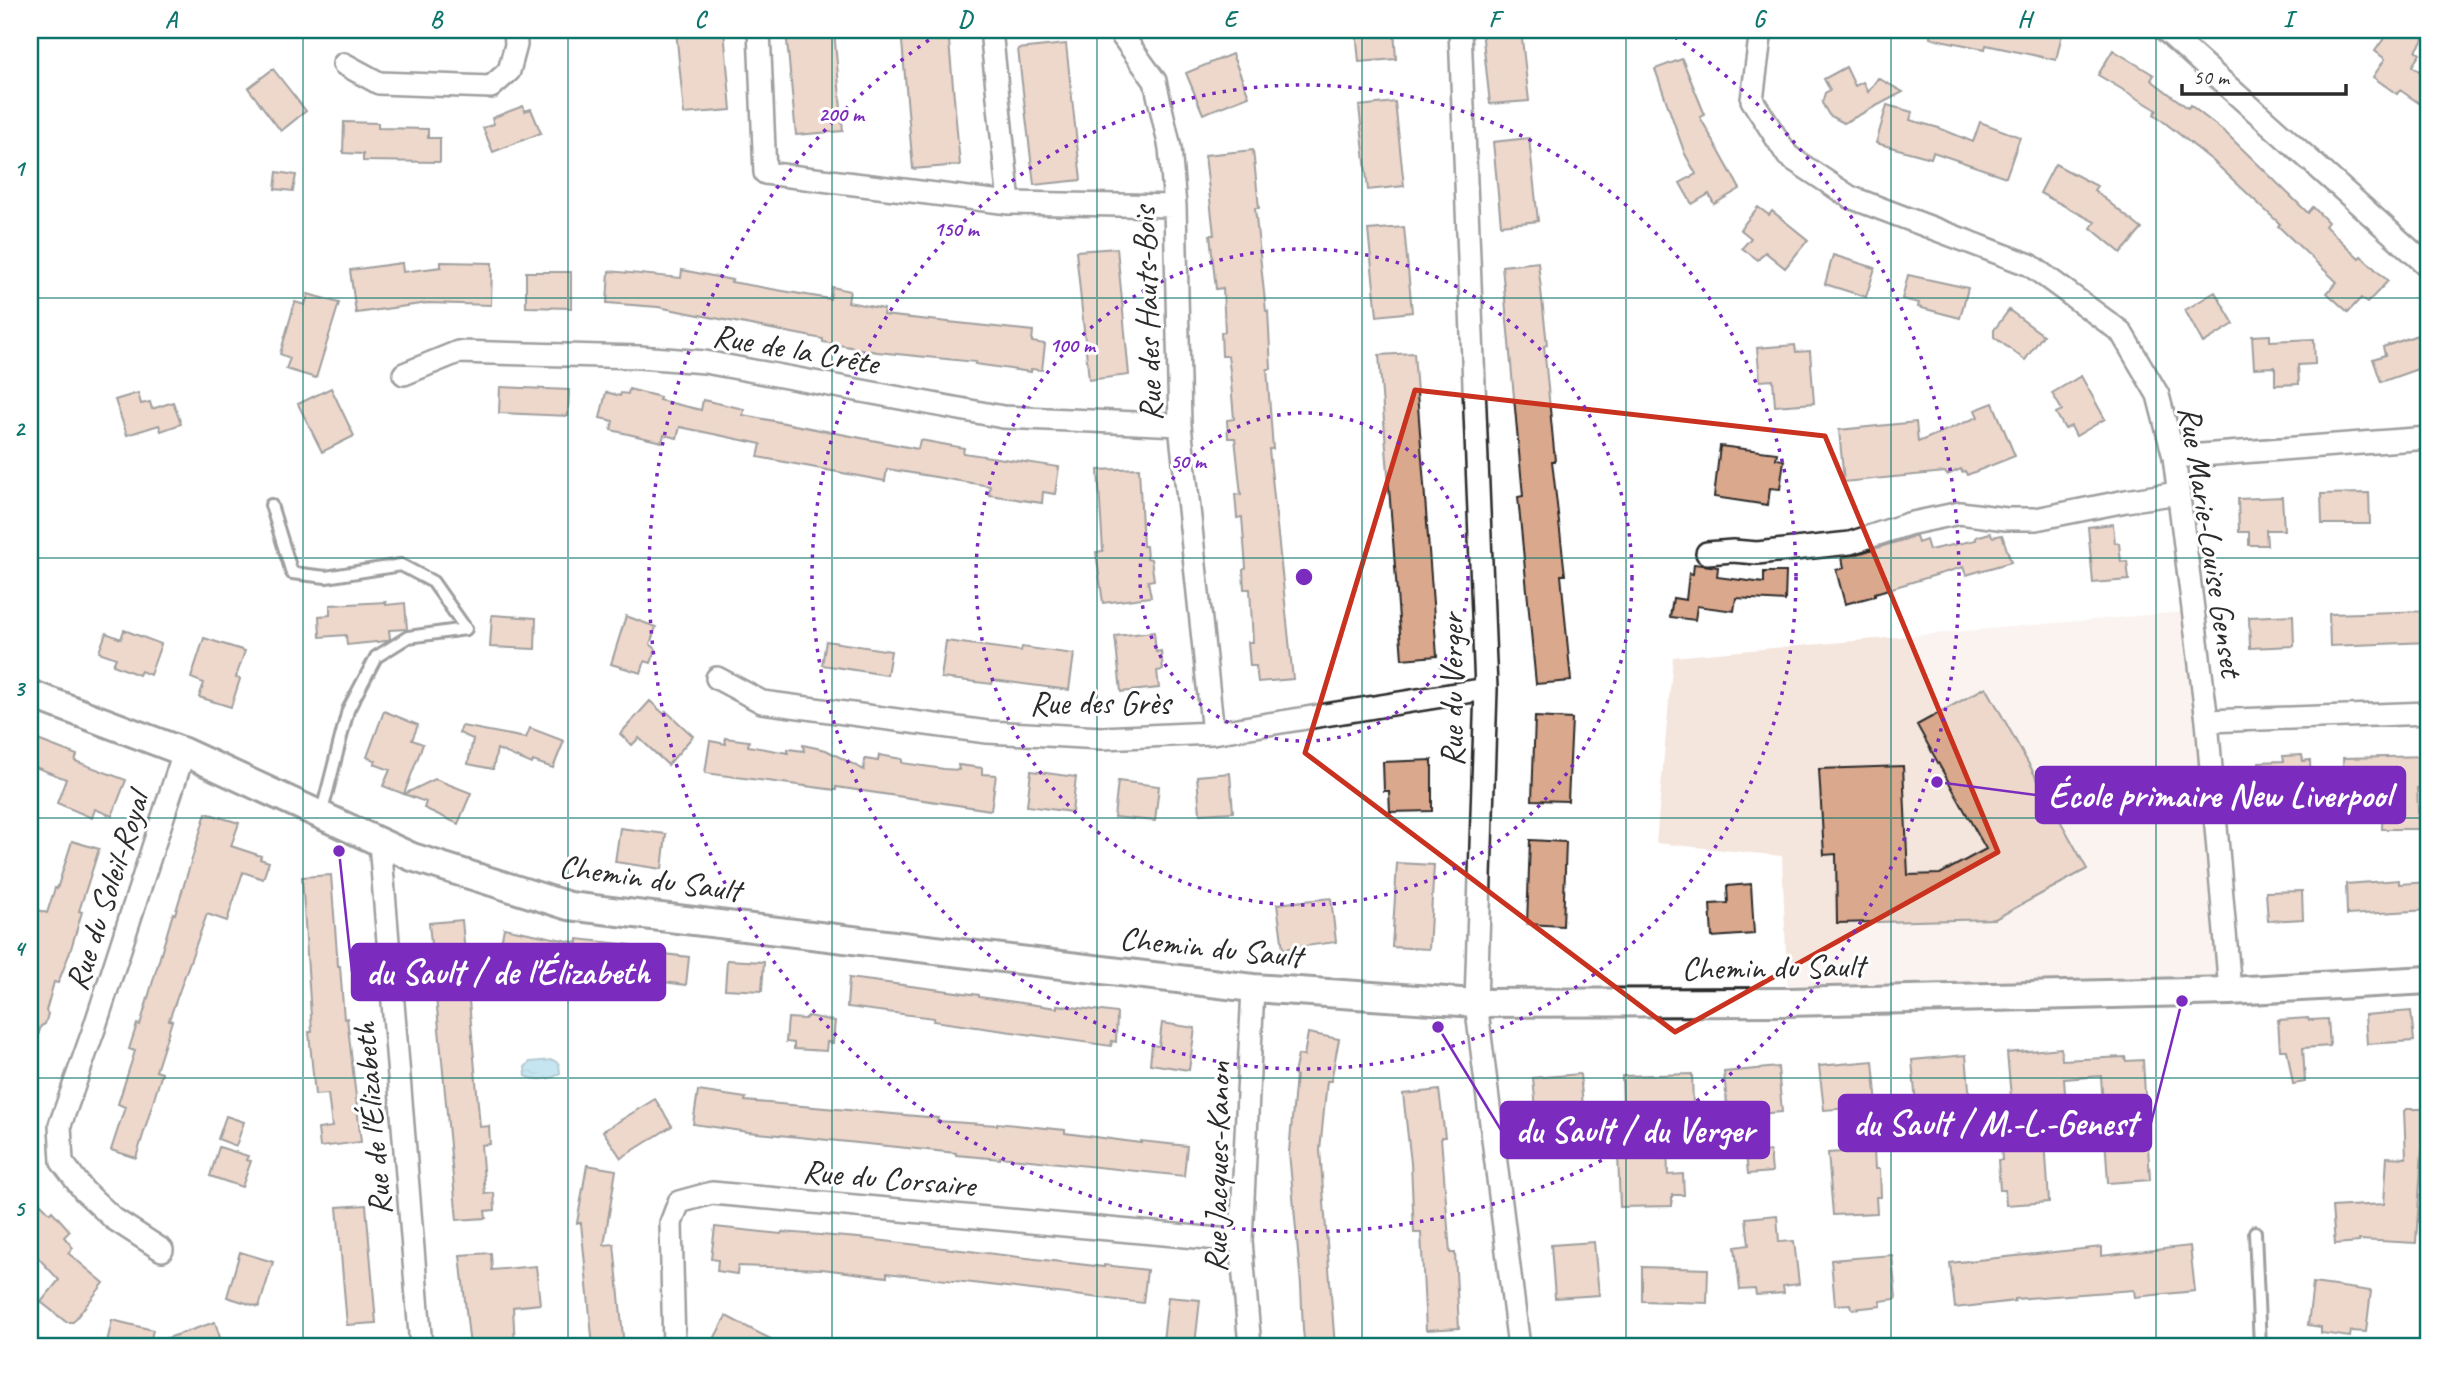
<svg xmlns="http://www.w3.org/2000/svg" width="2459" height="1377" font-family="Caveat,sans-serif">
  <defs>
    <pattern id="water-ripples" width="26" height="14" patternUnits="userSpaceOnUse" patternTransform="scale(1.75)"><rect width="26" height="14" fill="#7fc8e0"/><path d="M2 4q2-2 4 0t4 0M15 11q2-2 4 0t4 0" fill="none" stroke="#6eacc0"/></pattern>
  </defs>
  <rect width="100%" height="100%" fill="#fff"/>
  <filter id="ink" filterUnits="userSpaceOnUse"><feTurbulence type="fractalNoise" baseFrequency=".0143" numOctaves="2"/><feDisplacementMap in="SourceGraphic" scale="14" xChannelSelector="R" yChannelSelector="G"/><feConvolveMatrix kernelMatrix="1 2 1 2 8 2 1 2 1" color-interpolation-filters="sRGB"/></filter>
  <g filter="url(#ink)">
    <path fill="#f4e5dd" d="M2193,611L2230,991L1788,1002L1782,856L1656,843L1673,657Z"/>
    <path fill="url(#water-ripples)" stroke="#5d8998" stroke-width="2" d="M553,1060L559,1064L560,1073C552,1080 536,1081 526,1076L525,1067L530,1062Z"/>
    <path fill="#daa88d" stroke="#2b2b2b" stroke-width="2" d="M676,30H724L731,110L684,114Z
      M786,30H834L843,131L796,135Z
      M901,30H948L960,165L913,169Z
      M1356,30H1394L1396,59L1359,62Z
      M1482,30H1521L1529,101L1490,104Z
      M1931,30H2063L2056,60L1986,45L1985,49L1930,38Z
      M2390,30H2429L2416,51L2420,54L2412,66L2429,78V89L2419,103L2400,90L2397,94L2373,77L2385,59L2375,51Z
      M1066,44L1081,180L1034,185L1018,49Z
      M2113,50L2154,75L2151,80L2188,108L2190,105L2226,133L2308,213L2313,207L2328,222L2325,226L2359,258L2361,256L2388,281L2367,303L2361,298L2348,312L2327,293L2337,282L2278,226L2280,224L2213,161L2154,114L2157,110L2098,75Z
      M1232,54L1249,96L1203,114L1186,73Z
      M1682,59L1705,115L1700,117L1740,189L1714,204L1709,194L1692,204L1680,183L1696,174L1685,154L1655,69Z
      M1846,67L1855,86L1863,82L1868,92L1878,78L1903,92L1844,123L1829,115L1822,103L1825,93L1830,90L1824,79Z
      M273,69L306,111L281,131L248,88Z
      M1395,102L1404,186L1368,190L1359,106Z
      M1887,105L1912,112L1910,120L1939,128L1973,142L1980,122L2020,137L2006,177L1933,152L1931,158L1876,143Z
      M523,106L525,111L531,109L541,133L493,152L483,128L494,124L492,118Z
      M344,122L378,123V128L428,129V138H440V162L363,161V154L343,153Z
      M1529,138L1538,221L1501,225L1493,142Z
      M1253,150L1259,208H1255L1266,311H1268L1271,369H1267L1273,449H1269L1293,679L1258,682L1256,666H1250L1248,642H1253L1250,589H1244L1243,570L1246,568L1242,517L1237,518L1235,494L1241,495L1235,438H1228L1227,420L1234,419L1230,371L1228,356H1222L1221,332H1225L1223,288L1216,289L1210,235H1214L1205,155Z
      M2055,164L2097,186L2094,190L2142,229L2121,253L2091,228L2095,222L2040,193Z
      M277,172L296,175L293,191L275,189Z
      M1758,207L1769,215L1772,211L1808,240L1785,268L1765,252L1758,260L1742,248L1751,238L1740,229Z
      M1404,227L1412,312L1377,316L1368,230Z
      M1117,248L1129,375L1089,380L1076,251Z
      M1833,255L1875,268L1866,297L1825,284Z
      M441,262L492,263L491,305L428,303L356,313L350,270L402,263L403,272L441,267Z
      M1538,262L1547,345L1544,346L1555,461H1552L1565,575H1561L1571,681L1536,684L1518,497L1523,496L1502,266Z
      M682,270L732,280L731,282L830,299L832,287L850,291L848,302L884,309L883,315L1033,331L1032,342L1045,344L1042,370L1031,369V372L975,364L976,362L877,352L823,342V339L658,307L607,303L609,271L681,278Z
      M526,272H571V308L526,307Z
      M1908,275L1968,288L1960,318L1918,307L1919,303L1902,299Z
      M2215,292L2234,324L2203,343L2185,310Z
      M308,294L339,303L316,378L286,369L290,358L280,354L295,302L305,305Z
      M2009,310L2043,335L2025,360L1994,337V330Z
      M2429,331V365L2381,382L2373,359L2385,355L2383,347Z
      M2270,335V341L2314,339L2315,364L2298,365L2299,384L2275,385V367L2254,368L2252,336Z
      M1795,345L1796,352L1810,351L1814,403L1775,406L1773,380L1760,381L1757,348Z
      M1414,353L1437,656L1402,659L1379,355Z
      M2081,376L2105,419L2076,436L2071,426L2065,429L2056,413L2062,410L2052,393Z
      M500,387L569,390L568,416L499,413Z
      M331,388L354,436L322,452L298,404Z
      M629,389L660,397L659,400L701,410L703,400L744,409L743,415L918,449L920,440L964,448L963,453L1059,467L1055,494L1043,492L1042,503L989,495L990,486L887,469L885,481L758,457L761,444L680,427L677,438L664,435L662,442L611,430L613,421L600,418L606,392L620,396L621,393L628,394Z
      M138,393L141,404L150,402L152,409L173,402L181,424L161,431L159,425L127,435L115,400Z
      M1993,403L2015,456L1967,475L1965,471L1962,472L1961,469L1947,475L1945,472L1844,482L1839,430L1916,422L1918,442L1978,417L1975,410Z
      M1720,446L1777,453L1776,459L1784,460L1780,489L1770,488L1768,505L1714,497Z
      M1139,468L1143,546H1146L1147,558L1151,559L1154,580L1148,581L1151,597L1103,603L1096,552L1103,551L1098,470Z
      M2369,493L2370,524H2322L2321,494Z
      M2282,497L2284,530H2266L2267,545H2249V532H2239L2238,499Z
      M2113,524L2115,543H2119L2121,562L2127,561L2129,580L2093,583L2088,527Z
      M1990,533L1993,537L2002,535L2011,562L1966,575L1963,567L1875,593V596L1845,604L1836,570L1844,568L1842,557L1854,555L1916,536L1918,543L1926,540L1929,550L1976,540V537Z
      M1694,564L1718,567L1717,577L1764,583V572H1786L1785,601L1736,598L1734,611L1697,606L1695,620L1670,617L1673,598L1686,600L1689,573L1693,574Z
      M386,602V605L405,603L407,629L389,630L390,639L386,641L347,645L346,635L320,637L319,616L330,615V605Z
      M2429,611V642L2330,646L2329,614Z
      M492,615L536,618L535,649L490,647Z
      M2293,615L2294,646L2250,648L2249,617Z
      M626,616L656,627L650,644L656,649L651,663L645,661L641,673L611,664Z
      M124,630L161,644L150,675L141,671L139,675L113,665L116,658L99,652L106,633L121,639Z
      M1154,632L1156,652L1161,651L1163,670L1157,671L1159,688L1121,692L1115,636Z
      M204,638L245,651L236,677L240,679L231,707L199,697L204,683L191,678Z
      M826,641L891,651L887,675L822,665Z
      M946,641L1021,651L1022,647L1074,654L1069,690L993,680L992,684L941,678Z
      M1986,687L2087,869L1995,919L1837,923L1836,854L1824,855L1819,769L1903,766L1908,875L1940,874L1986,849L1917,725Z
      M650,701L664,714L666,711L693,736L668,765L639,738L632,745L620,734Z
      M384,711L418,725L412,740L423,744L404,794L383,786L390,770L374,764L376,761L367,757Z
      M1535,717L1572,719L1568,801L1532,800Z
      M462,726L526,738L530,728L564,741L553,768L533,761L532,764L497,749L493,769L468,764L473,739L459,733Z
      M30,737L77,755L75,761L126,780L112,816L95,809L92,818L57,803L66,779L30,765Z
      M725,738L749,741L748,746L788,753V749L804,751L803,745L826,750L864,770L865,759L878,761L879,755L902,759V763L944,769L959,770L958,765L982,768V774L996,775L991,810L836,787V790L705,773L710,741L726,744Z
      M2302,755L2303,761L2310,760L2311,791L2260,793L2259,762L2284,761L2283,756Z
      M2429,756V788H2417L2419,829H2382L2383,787H2344L2343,758Z
      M1432,760V811L1390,812L1389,791H1384L1383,762Z
      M1031,771L1076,777L1072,812L1027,806Z
      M1230,773L1233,812L1200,814L1197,776Z
      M435,779L471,793L458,824L424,808L426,802L404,794Z
      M1118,781L1159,786L1155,821L1114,817Z
      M206,813L239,823L231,846L261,856L260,859L269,862L263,879L243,872L227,921L207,914L169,1020L172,1021L156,1071L162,1073L136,1158L111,1150L125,1107L118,1104L135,1051L129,1049L137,1024L140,1025L173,913L175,914Z
      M620,828L666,834L662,869L615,862Z
      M1530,840L1566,842L1563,926L1527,924Z
      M72,841L99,849L79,911L82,912L70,952L58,983L54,982L46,1011L48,1014L45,1024L41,1026L34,1049H30V935L38,910L47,913L55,888L57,889Z
      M1397,863L1434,865L1429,949L1392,947Z
      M331,875L338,966H340L344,1019L347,1018L361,1142L320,1147L318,1129L332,1127L328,1094L315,1095L309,1032H312L302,877Z
      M2399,880V884L2429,882V910L2347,915L2346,884Z
      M1751,884L1754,934L1712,937L1710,904L1728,903L1727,886Z
      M2302,891L2303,919L2268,921L2266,892Z
      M1331,898L1336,942L1283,949L1277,904Z
      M462,920L480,1127L489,1126L490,1144L481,1145L485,1194L494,1193L495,1210L485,1211L486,1218L457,1220L429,923Z
      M504,928L578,943V939L630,945V950L689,957L686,985L578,970L499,954Z
      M727,960L764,962L762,991L725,989Z
      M849,978L979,995V997L1057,1008V1005L1117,1013L1116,1042L1112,1041L1111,1046L933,1021L934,1018L847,1007Z
      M2411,1011L2414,1041L2367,1044L2365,1015Z
      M808,1016L835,1021L833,1043L827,1042L826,1051L794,1049V1043L786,1042L788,1018L805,1019Z
      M2308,1018L2309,1020L2328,1019L2330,1046L2303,1048L2305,1082L2293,1084L2287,1050H2280L2278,1020Z
      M1162,1023L1195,1028L1189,1070L1150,1064L1152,1045L1159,1046Z
      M1308,1033L1339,1039L1331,1081H1327L1320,1150L1335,1347H1305L1303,1330L1301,1285L1289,1152L1296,1075L1294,1074L1298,1055L1304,1056Z
      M2061,1048L2062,1060L2125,1057L2126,1061L2143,1060L2150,1180L2108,1183L2101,1076L2064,1079L2065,1093L2011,1097L2007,1053Z
      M1966,1055L1970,1100L1916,1104L1912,1060Z
      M1873,1061L1877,1106L1824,1110L1819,1066Z
      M1778,1067L1782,1112L1728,1116L1724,1072Z
      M1580,1074L1585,1127L1538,1131L1533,1078Z
      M1692,1074L1693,1107L1670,1108V1141H1667L1668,1175L1683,1174L1684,1195H1672V1206L1620,1207L1618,1154H1650L1649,1109H1623L1622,1076Z
      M1439,1090L1445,1137H1441L1450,1253H1455L1459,1328L1426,1330L1421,1233H1414L1411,1163L1403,1094Z
      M698,1091L746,1098L745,1101L938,1118L937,1121L997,1125V1123L1065,1130V1133L1141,1143V1141L1187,1146L1184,1176L1000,1157V1159L956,1155V1153L748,1132L693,1124Z
      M655,1099L672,1126L621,1158L603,1131Z
      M2406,1109H2429V1136H2423L2416,1243L2359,1240V1242L2335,1244L2332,1207L2384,1204L2387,1157L2406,1158L2404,1111Z
      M226,1116L244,1122L236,1146L218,1139Z
      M2045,1139L2049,1202L2006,1205L2005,1190H2000L1998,1160H2002L2001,1142Z
      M219,1147L248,1156L246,1160L251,1161L242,1187L210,1176Z
      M1874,1150L1875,1169H1880L1881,1197H1876L1877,1213L1833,1215L1828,1153Z
      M1770,1151L1772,1172L1748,1174L1746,1154Z
      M587,1165L616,1170L604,1245L614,1244L624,1347H593L581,1223H577Z
      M41,1204L50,1213L52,1211L70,1231L64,1237L73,1248L68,1253L104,1283L73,1322H66L41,1302L59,1280L30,1249V1215Z
      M366,1205L376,1323L347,1325L337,1207Z
      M1777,1215L1779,1242L1794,1241L1799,1284L1783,1286L1784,1293L1756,1295L1755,1289L1740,1290L1735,1247L1749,1245L1746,1218Z
      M715,1227L781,1234L782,1232L859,1238L1104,1267V1265L1147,1270L1143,1303L887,1273V1277L822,1269L738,1266L737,1274L717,1271L718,1260L711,1259Z
      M1594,1242L1599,1295L1555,1298L1551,1245Z
      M2190,1246L2195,1291L2135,1297L2134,1290L2015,1299V1301L1955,1308L1950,1263L2101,1247V1256Z
      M240,1252L273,1262L259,1307L227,1297Z
      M491,1253L492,1270L536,1266L540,1304L513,1307L515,1347H470L460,1255Z
      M1892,1255L1896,1299L1880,1301L1881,1306L1852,1309L1851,1304L1835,1305L1831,1260Z
      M1642,1267L1708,1269L1707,1303L1642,1301Z
      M2313,1283L2371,1291L2366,1332L2351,1331L2350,1337L2321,1333V1327L2308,1325Z
      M1168,1297L1200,1300L1195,1345L1163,1341Z
      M726,1316L786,1347H726L713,1341Z
      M112,1320L153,1330L149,1347H106Z
      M215,1322L223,1347H154L153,1343Z"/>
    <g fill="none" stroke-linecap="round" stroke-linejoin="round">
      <defs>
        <path id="service" d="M271,505L292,573L326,577L401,565L433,582L466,629L408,637L376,657L348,710L321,815
          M2255,1232L2260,1347"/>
        <path id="minor" d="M759,30L765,173L1009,203L1175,206
          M991,30L1009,203
          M1118,30L1155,81L1170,148L1175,206L1180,425L1213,733
          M1460,30L1486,689L1476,1003L1519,1347
          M1761,30L1752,100L1788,156L1850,197L2030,265L2121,332L2158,395L2174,457L2207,721L2230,991
          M2165,30L2429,267
          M344,64L379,83L491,87L509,71L516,45L515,30
          M404,374L458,352L639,357L705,362L1003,417L1180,425
          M2174,457L2429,438
          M1707,553L1733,551L1757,553L1850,543L1908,524L1960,513L2006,519H2036L2126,501L2178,493
          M717,678L762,702L987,732L1102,738L1213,733L1486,689
          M2207,721L2429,713
          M380,843L421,1347
          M162,1250L114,1219L84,1191L62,1162L60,1125L94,1029L184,752
          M674,1347L671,1223L679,1202L712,1193L1241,1241
          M1250,1347L1241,1241L1253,988"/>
        <path id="tertiary" d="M30,694L184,752L412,857L569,906L1253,988L1476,1003L1788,1002L2230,991L2429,980"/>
      </defs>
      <use href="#service" stroke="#2b2b2b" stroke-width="16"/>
      <use href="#minor" stroke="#2b2b2b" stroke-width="26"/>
      <use href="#tertiary" stroke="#2b2b2b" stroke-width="32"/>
      <use href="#service" stroke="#fff" stroke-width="10"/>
      <use href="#minor" stroke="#fff" stroke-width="21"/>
      <use href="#tertiary" stroke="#fff" stroke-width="26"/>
    </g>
  </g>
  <path d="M0 0H2459V1377H0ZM1415,390L1825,436L1998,852L1675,1032L1305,753Z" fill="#fff" fill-opacity=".55" fill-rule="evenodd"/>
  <path fill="none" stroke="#c8321e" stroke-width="5" stroke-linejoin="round" d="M1415,390L1825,436L1998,852L1675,1032L1305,753Z"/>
  <path fill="none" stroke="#0f766e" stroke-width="2" stroke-opacity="0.55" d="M303,30V1347M568,30V1347M832,30V1347M1097,30V1347M1362,30V1347M1626,30V1347M1891,30V1347M2156,30V1347M30,298H2429M30,558H2429M30,818H2429M30,1078H2429"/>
  <g fill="none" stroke="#7b2cbf" stroke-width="3.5" stroke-dasharray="3.5 7">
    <circle cx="1304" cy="577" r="164"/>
    <circle cx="1304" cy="577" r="328"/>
    <circle cx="1304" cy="577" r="492"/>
    <path d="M1666 31A655 655 0 1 1 942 31"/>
  </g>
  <g text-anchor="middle" stroke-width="6" stroke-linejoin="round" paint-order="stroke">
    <g font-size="33" fill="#2b2b2b" stroke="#fff">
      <text transform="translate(1146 314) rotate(-92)" y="12">Rue des Hauts-Bois</text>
      <text transform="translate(796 348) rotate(10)" y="12">Rue de la Crête</text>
      <text transform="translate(2212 541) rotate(81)" y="12">Rue Marie-Louise Genset</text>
      <text transform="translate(1451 690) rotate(-90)" y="12">Rue du Verger</text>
      <text x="1100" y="714">Rue des Grès</text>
      <text transform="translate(650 877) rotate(8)" y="12">Chemin du Sault</text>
      <text transform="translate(106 891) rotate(-72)" y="12">Rue du Soleil-Royal</text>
      <text transform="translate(1211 946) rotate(6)" y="12">Chemin du Sault</text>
      <text transform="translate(1773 966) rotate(-1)" y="12">Chemin du Sault</text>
      <text transform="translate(371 1119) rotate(-95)" y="12">Rue de l'Élizabeth</text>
      <text transform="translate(1216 1167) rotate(-89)" y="12">Rue Jacques-Kanon</text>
      <text transform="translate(889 1177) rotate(5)" y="12">Rue du Corsaire</text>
    </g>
  </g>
  <circle cx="1304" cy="577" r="10" fill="#7b2cbf" stroke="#fff" stroke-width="3.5"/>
  <g font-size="21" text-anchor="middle" font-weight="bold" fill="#7b2cbf" stroke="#fff" stroke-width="6" stroke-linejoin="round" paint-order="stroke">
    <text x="841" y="121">200 m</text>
    <text x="956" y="236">150 m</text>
    <text x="1072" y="352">100 m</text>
    <text x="1188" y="468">50 m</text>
  </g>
  <path fill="none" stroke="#7b2cbf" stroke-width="2.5" d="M1937 782L2036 795M339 851L352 972M2182 1001L2151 1123M1438 1027L1501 1130"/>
  <g fill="#7b2cbf" stroke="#fff" stroke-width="2.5">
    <circle cx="1937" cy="782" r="7"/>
    <circle cx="339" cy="851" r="7"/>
    <circle cx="2182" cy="1001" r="7"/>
    <circle cx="1438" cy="1027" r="7"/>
  </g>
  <g fill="#7b2cbf" stroke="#7b2cbf" stroke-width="2.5">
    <rect x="2036" y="767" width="369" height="56" rx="7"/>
    <rect x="352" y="944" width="313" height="56" rx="7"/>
    <rect x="1839" y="1095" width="312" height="56" rx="7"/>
    <rect x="1501" y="1102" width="268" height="56" rx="7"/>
  </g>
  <g font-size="35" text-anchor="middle" font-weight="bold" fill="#fff">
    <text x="2220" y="807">École primaire New Liverpool</text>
    <text x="508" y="984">du Sault / de l'Élizabeth</text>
    <text x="1995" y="1135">du Sault / M.-L.-Genest</text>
    <text x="1635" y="1142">du Sault / du Verger</text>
  </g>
  <rect width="2459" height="1377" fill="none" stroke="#fff" stroke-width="77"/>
  <path d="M2182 84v10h164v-10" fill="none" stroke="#2b2b2b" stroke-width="3.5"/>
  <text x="2193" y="84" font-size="21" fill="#2b2b2b" stroke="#ffffff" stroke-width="5" paint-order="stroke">50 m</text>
  <rect x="38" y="38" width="2382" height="1300" fill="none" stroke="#0f766e" stroke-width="2.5"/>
  <g font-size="23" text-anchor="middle" font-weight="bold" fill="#0f766e">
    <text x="171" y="27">A</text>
    <text x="436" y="27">B</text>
    <text x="700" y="27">C</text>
    <text x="965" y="27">D</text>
    <text x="1230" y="27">E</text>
    <text x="1494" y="27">F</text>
    <text x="1759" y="27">G</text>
    <text x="2024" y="27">H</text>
    <text x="2288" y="27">I</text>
    <text x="19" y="176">1</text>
    <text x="19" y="436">2</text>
    <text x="19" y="696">3</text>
    <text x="19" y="956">4</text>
    <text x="19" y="1216">5</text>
  </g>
</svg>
